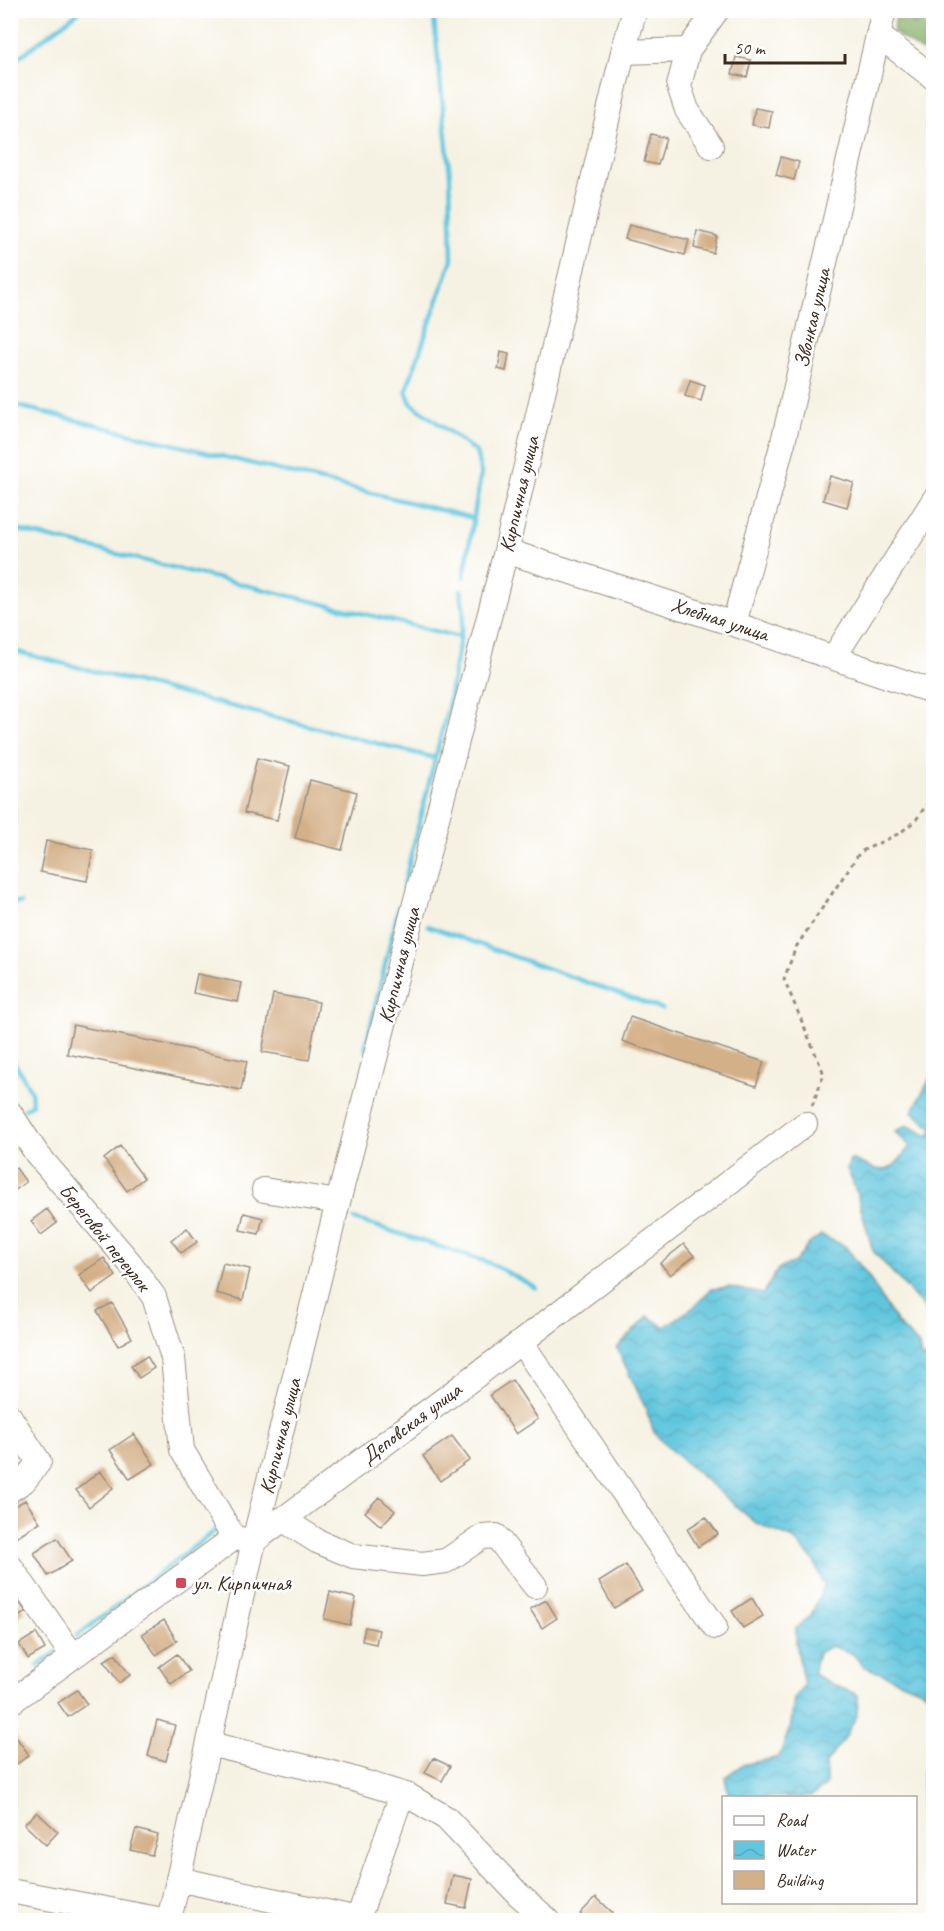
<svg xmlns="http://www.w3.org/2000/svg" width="944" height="1931" font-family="Caveat,sans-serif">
  <defs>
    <pattern id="forest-firs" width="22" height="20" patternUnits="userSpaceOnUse" patternTransform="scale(1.5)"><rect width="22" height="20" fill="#80ac64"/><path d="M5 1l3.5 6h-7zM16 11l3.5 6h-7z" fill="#6a8c52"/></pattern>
    <pattern id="water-waves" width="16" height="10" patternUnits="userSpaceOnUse" patternTransform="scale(1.5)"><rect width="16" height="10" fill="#61c6de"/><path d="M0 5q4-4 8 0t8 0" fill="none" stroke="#55aabe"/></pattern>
  </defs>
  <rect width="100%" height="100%" fill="#fff"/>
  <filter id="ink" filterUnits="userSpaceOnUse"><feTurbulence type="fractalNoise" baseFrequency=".0167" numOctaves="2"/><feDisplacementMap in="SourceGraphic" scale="12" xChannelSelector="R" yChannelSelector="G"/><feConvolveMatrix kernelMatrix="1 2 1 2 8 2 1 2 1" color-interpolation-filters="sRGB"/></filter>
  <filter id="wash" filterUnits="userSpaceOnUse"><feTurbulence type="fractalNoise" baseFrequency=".008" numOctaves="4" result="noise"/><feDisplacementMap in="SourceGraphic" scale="24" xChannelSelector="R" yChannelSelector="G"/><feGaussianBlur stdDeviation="1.35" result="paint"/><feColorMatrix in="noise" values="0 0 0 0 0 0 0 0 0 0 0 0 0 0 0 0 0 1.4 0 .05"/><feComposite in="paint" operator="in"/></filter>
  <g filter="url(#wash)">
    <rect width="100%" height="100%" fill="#f6f2e3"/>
    <path fill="url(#forest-firs)" stroke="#5e6b41" stroke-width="1.5" d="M897,11H933V59L893,32Z"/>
    <path fill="url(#water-waves)" stroke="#4e787e" stroke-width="1.5" d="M933,1073V1317L873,1251L856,1191L847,1168L851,1159C885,1173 887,1178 910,1146L895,1132L907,1125L928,1136L933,1129L912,1112Z
      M821,1235L845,1246L868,1276L897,1323L919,1345L921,1358L933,1357V1697L921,1690L863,1666L853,1654L831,1646L818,1653L813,1674L834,1685L858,1695L857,1716L844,1739L826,1763V1785L810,1797H729L725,1777L742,1765L779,1757L791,1725L794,1699L804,1685L796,1643V1628L811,1615L824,1586L814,1561L792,1538L756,1523L666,1446L654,1432L645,1407L617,1348L648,1316L664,1327L694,1307L711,1289L729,1287L763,1294L778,1269L795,1262L809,1244Z
      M933,1757L934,1842H930L923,1836V1772Z"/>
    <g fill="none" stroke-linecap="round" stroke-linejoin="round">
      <path stroke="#61c6de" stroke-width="4.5" d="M433,10L450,176L452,259L406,391L411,403L476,452L481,473L464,577
        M10,64L81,10
        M10,404L473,518
        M10,528L460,637
        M10,650L435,758
        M403,888L448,707L464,615L461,591
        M10,902L21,903
        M428,926L662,1009
        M365,1049L399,906
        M10,1055L31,1091L32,1104L25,1109
        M354,1219L490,1263L536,1288
        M77,1636L220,1527
        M38,1666L58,1651"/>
    </g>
    <g id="blocks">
      <path fill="#d4b088" d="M736,57L751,60L747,77L732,74Z
        M755,108L772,111L769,128L752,125Z
        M651,134L666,138L658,165L644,162Z
        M781,157L799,162L794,180L776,175Z
        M629,225L689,240L685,255L625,239Z
        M697,231L717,236L713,253L694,248Z
        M501,352L509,354L506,371L498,369Z
        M690,380L705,385L701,401L685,396Z
        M830,476L854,483L847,507L823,500Z
        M257,758L290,766L277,820L244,813Z
        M310,780L357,792L342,850L295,838Z
        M46,841L93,850L87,881L40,872Z
        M197,974L242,983L238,1002L193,993Z
        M273,994L319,1002L309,1060L262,1052Z
        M630,1017L764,1062L756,1086L622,1041Z
        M73,1025L247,1061L241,1090L67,1054Z
        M120,1146L144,1178L127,1191L104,1159Z
        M16,1168L26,1182L10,1194V1172Z
        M47,1209L57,1223L41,1235L31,1221Z
        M244,1213L263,1218L259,1234L240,1230Z
        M187,1228L197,1242L181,1253L171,1240Z
        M684,1244L694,1256L670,1275L660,1263Z
        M104,1258L116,1276L92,1293L79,1275Z
        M223,1263L250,1269L243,1300L216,1293Z
        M112,1303L132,1338L118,1346L97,1311Z
        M147,1356L154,1368L139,1378L131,1366Z
        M512,1380L538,1419L516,1434L490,1395Z
        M134,1434L154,1464L130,1479L110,1450Z
        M452,1436L470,1460L440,1481L423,1456Z
        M100,1471L113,1488L89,1507L76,1490Z
        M379,1497L395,1511L381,1526L365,1512Z
        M25,1500L40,1522L16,1537L10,1528V1509Z
        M706,1517L718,1534L698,1547L687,1529Z
        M57,1538L72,1561L48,1576L34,1553Z
        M626,1565L642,1591L614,1608L599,1582Z
        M10,1588L26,1612L10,1622Z
        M330,1592L356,1598L350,1625L324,1619Z
        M752,1598L763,1616L743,1628L732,1611Z
        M546,1600L557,1618L542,1628L530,1609Z
        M164,1620L177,1641L156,1655L142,1634Z
        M365,1627L379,1630L376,1644L362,1641Z
        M36,1633L45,1649L28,1659L19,1644Z
        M115,1654L130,1675L119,1683L104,1661Z
        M177,1654L189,1671L171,1684L159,1667Z
        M77,1690L87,1704L68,1717L58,1703Z
        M157,1720L175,1725L166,1761L148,1756Z
        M14,1734L29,1755L17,1764L10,1755V1737Z
        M433,1758L450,1766L442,1781L425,1773Z
        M37,1812L58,1832L46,1845L24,1824Z
        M136,1829L158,1835L152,1855L130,1850Z
        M453,1875L472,1879L466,1908L447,1904Z
        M596,1897L613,1913L606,1920H587L580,1914Z"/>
    </g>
  </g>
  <g filter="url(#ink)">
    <use href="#blocks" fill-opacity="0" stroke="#988e80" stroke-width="1.5"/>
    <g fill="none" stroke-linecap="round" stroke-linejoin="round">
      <defs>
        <path id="minor" d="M878,35L934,78
          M688,50L679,86L687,110L711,146
          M623,52L688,50L717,10
          M506,551L734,624L934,692
          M734,624L783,442L884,10
          M834,657L934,500
          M10,1113L37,1154L130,1263L154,1297L173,1358L182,1450L234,1538
          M264,1190L338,1202
          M521,1342L715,1627
          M10,1417L39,1462L24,1481L10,1490
          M282,1519L317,1541L353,1556L422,1564L446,1561L482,1537L496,1536L535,1586
          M10,1566L73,1656
          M10,1703L234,1538L254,1541L521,1342L805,1124
          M209,1744L340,1775L409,1796L446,1818L519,1895L548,1920
          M178,1879L358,1919L402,1794
          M10,1891L163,1920
          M169,1920L254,1541L338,1202L506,551L623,52L635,10"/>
      </defs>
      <use href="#minor" stroke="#988e80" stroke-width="26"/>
      <path stroke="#988e80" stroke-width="3" stroke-dasharray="4.5 4.5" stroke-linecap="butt" d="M812,1106L824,1074L784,979L796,947L860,852L900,833L916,820L934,794"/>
      <use href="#minor" stroke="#fff" stroke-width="24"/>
    </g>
  </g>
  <rect fill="#d1495b" stroke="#fff" stroke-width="2" x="175" y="1577" width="12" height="12" rx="3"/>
  <g text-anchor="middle" stroke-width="5" stroke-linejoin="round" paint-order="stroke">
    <g font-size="21" fill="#3b2a1e" stroke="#fff">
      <text transform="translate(812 318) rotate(-77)" y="7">Звонкая улица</text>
      <text transform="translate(519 494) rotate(-77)" y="7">Кирпичная улица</text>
      <text transform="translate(720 619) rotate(18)" y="7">Хлебная улица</text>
      <text transform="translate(399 965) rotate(-76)" y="7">Кирпичная улица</text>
      <text transform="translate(105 1237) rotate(51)" y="7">Береговой переулок</text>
      <text transform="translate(411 1423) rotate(-37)" y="7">Деповская улица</text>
      <text transform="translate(280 1436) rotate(-76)" y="7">Кирпичная улица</text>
    </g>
    <g font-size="21" fill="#3b2a1e" stroke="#fff" text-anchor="start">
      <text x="193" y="1590">ул. Кирпичная</text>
    </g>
  </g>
  <rect width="944" height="1931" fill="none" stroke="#fff" stroke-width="36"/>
  <rect x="722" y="1796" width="195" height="108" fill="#ffffff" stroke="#b1aaa5" stroke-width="1.5"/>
  <rect x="734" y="1816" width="30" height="9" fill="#ffffff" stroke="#b1aaa5" stroke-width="1.5"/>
  <text x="776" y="1826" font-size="18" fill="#3b2a1e">Road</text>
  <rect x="734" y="1841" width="30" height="18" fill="url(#water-waves)" stroke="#b1aaa5" stroke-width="1.5"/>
  <text x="776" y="1856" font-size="18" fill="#3b2a1e">Water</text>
  <rect x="734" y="1871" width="30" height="18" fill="#d4b088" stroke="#b1aaa5" stroke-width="1.5"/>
  <text x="776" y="1886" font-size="18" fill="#3b2a1e">Building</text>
  <path d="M725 54v9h120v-9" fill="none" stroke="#3b2a1e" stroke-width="3"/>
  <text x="734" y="54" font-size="18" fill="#3b2a1e" stroke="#ffffff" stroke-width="4.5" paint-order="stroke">50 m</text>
</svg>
